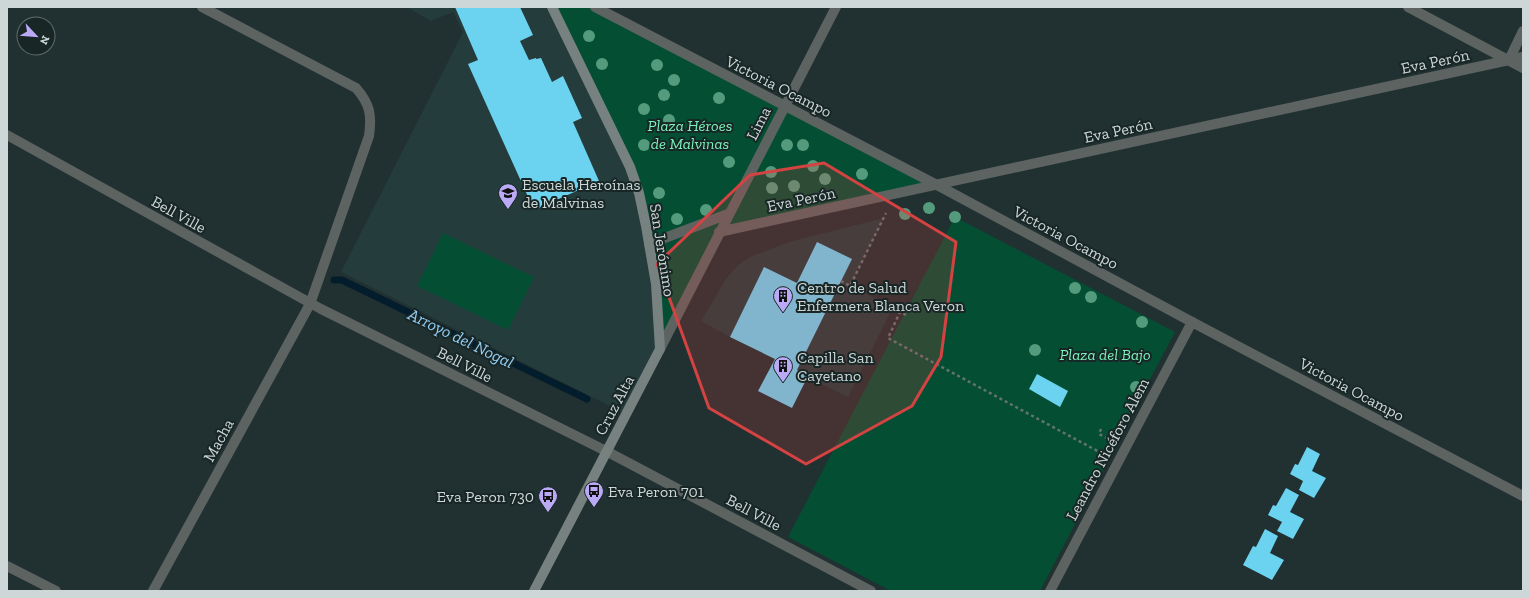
<svg xmlns="http://www.w3.org/2000/svg" width="1530" height="598" font-family="'Zilla Slab',serif">
  <rect width="100%" height="100%" fill="#213030"/>
  <path fill="#253c3d" d="M407,7H552L639,193L660,349L626,414L341,272L463,32L453,12L431,21Z
    M884,218L850,286L893,307L848,397L823,385L797,370L730,337L701,321L726,279L737,266L750,257L789,242Z"/>
  <path fill="#044f33" d="M552,7H595L937,185L719,232L660,349L639,193Z
    M955,217L1175,332L1111,453L1110,457L1040,591H891L788,537Z
    M443,233L534,277L508,330L417,286Z"/>
  <g fill="none" stroke-linecap="round" stroke-linejoin="round">
    <path stroke="#041d2c" stroke-width="7" d="M334,280H342L587,399"/>
  </g>
  <path fill="#6bd3f0" d="M455,7H520L533,35L520,41L529,60L536,58V59L541,58L552,82L563,76L582,118L573,122L599,181L534,210L468,64L478,60Z
    M817,242L852,259L797,370L808,376L792,408L758,391L775,359L730,337L764,267L797,283Z
    M1037,374L1068,391L1060,407L1029,389Z
    M1307,447L1320,454L1312,471L1326,478L1314,498L1299,490L1303,481L1290,474L1295,464L1298,465Z
    M1286,488L1299,495L1290,512L1304,519L1293,539L1277,531L1282,522L1268,515L1273,505L1276,506Z
    M1265,529L1278,536L1270,553L1284,560L1272,580L1243,565L1253,546L1256,547Z"/>
  <g fill="none" stroke-linecap="round" stroke-linejoin="round">
    <path stroke="#657272" stroke-width="2.5" stroke-dasharray="3 3" stroke-linecap="butt" d="M841,281L850,286L886,213
      M906,315L900,312L888,338L1103,454
      M1101,429L1099,434L1111,440"/>
    <path stroke="#5c6361" stroke-width="10" d="M937,185L1192,322"/>
    <path stroke="#5c6361" stroke-width="10" d="M595,7L937,185
      M1408,7L1523,68
      M1509,60L1523,31
      M7,135L321,309L606,451L871,591
      M719,232L1523,57
      M649,244L728,214
      M660,349L836,7
      M7,566L56,591
      M153,591L310,304L369,136C372,115 370,104 356,88L202,7
      M1050,591L1192,322L1523,496"/>
    <path stroke="#77817f" stroke-width="10" d="M534,591L660,349L656,284L646,226L639,193L630,167L552,7"/>
  </g>
  <g fill="#539b7c">
    <circle cx="589" cy="36" r="6"/>
    <circle cx="602" cy="64" r="6"/>
    <circle cx="657" cy="65" r="6"/>
    <circle cx="674" cy="80" r="6"/>
    <circle cx="664" cy="95" r="6"/>
    <circle cx="719" cy="98" r="6"/>
    <circle cx="644" cy="109" r="6"/>
    <circle cx="669" cy="120" r="6"/>
    <circle cx="644" cy="145" r="6"/>
    <circle cx="787" cy="145" r="6"/>
    <circle cx="803" cy="145" r="6"/>
    <circle cx="729" cy="162" r="6"/>
    <circle cx="813" cy="166" r="6"/>
    <circle cx="771" cy="172" r="6"/>
    <circle cx="862" cy="174" r="6"/>
    <circle cx="825" cy="179" r="6"/>
    <circle cx="794" cy="186" r="6"/>
    <circle cx="772" cy="188" r="6"/>
    <circle cx="659" cy="193" r="6"/>
    <circle cx="929" cy="208" r="6"/>
    <circle cx="706" cy="210" r="6"/>
    <circle cx="905" cy="214" r="6"/>
    <circle cx="955" cy="217" r="6"/>
    <circle cx="677" cy="219" r="6"/>
    <circle cx="1075" cy="288" r="6"/>
    <circle cx="1091" cy="297" r="6"/>
    <circle cx="1142" cy="322" r="6"/>
    <circle cx="1035" cy="350" r="6"/>
    <circle cx="1136" cy="387" r="6"/>
  </g>
  <path fill="#d54242" fill-opacity="0.2" stroke="#d54242" stroke-width="3" stroke-linejoin="round" d="M824,163L956,242L941,357L912,406L806,464L709,408L657,264L750,175Z"/>
  <defs>
    <symbol id="school-pin" viewBox="-11 -11 22 30"><path d="M0 17L-7.5 6A9.5 9.5 0 1 1 7.5 6Z" fill="#baaaf6" stroke="#182626"/><path d="M0-5L7-2L0 1L-7-2ZM-4 1L0 2.5L4 1V4Q0 6-4 4Z" fill="#111"/></symbol>
    <symbol id="building-pin" viewBox="-11 -11 22 30"><path d="M0 17L-7.5 6A9.5 9.5 0 1 1 7.5 6Z" fill="#baaaf6" stroke="#182626"/><path d="M-4-6H4V6H1V3H-1V6H-4ZM-2.5-4.3h1.7v1.8h-1.7ZM.8-4.3h1.7v1.8H.8ZM-2.5-1h1.7V.8h-1.7ZM.8-1h1.7V.8H.8Z" fill="#111"/></symbol>
    <symbol id="bus-pin" viewBox="-11 -11 22 30"><path d="M0 17L-7.5 6A9.5 9.5 0 1 1 7.5 6Z" fill="#baaaf6" stroke="#182626"/><path d="M-5-6H5V4H4V6H2V4H-2V6H-4V4H-5ZM-3.5-4V0h7V-4ZM-3.5 1.2v1.5H-2V1.2ZM2 1.2v1.5H3.5V1.2Z" fill="#111"/></symbol>
  </defs>
  <g fill-rule="evenodd">
    <use href="#school-pin" x="497" y="182" width="22" height="30"/>
    <use href="#building-pin" x="772" y="285" width="22" height="30"/>
    <use href="#building-pin" x="772" y="355" width="22" height="30"/>
    <use href="#bus-pin" x="583" y="480" width="22" height="30"/>
    <use href="#bus-pin" x="537" y="485" width="22" height="30"/>
  </g>
  <g text-anchor="middle" stroke-width="4" stroke-linejoin="round" paint-order="stroke">
    <g font-size="16" fill="#ced7d7" stroke="#182626">
      <text transform="translate(1435 61) rotate(-12)" y="6">Eva Perón</text>
      <text transform="translate(779 86) rotate(27)" y="6">Victoria Ocampo</text>
      <text transform="translate(758 123) rotate(-63)" y="6">Lima</text>
      <text transform="translate(1118 130) rotate(-12)" y="6">Eva Perón</text>
      <text transform="translate(801 199) rotate(-12)" y="6">Eva Perón</text>
      <text transform="translate(179 214) rotate(29)" y="6">Bell Ville</text>
      <text transform="translate(1066 237) rotate(28)" y="6">Victoria Ocampo</text>
      <text transform="translate(663 250) rotate(81)" y="6">San Jerónimo</text>
      <text transform="translate(465 364) rotate(27)" y="6">Bell Ville</text>
      <text transform="translate(1352 389) rotate(28)" y="6">Victoria Ocampo</text>
      <text transform="translate(614 405) rotate(-62)" y="6">Cruz Alta</text>
      <text transform="translate(218 440) rotate(-61)" y="6">Macha</text>
      <text transform="translate(1107 449) rotate(-62)" y="6">Leandro Nicéforo Alem</text>
      <text transform="translate(754 512) rotate(28)" y="6">Bell Ville</text>
    </g>
    <g font-size="16" font-style="italic" fill="#7cf2ba" stroke="#182626">
      <text x="690" y="131">Plaza Héroes<tspan x="690" dy="18">de Malvinas</tspan></text>
      <text x="1105" y="360">Plaza del Bajo</text>
    </g>
    <g font-size="16" fill="#ced7d7" stroke="#182626" text-anchor="start">
      <text x="522" y="190">Escuela Heroínas<tspan x="522" dy="18">de Malvinas</tspan></text>
      <text x="797" y="293">Centro de Salud<tspan x="797" dy="18">Enfermera Blanca Veron</tspan></text>
      <text x="797" y="363">Capilla San<tspan x="797" dy="18">Cayetano</tspan></text>
      <text x="608" y="497">Eva Peron 701</text>
      <text x="534" y="502" text-anchor="end">Eva Peron 730</text>
    </g>
    <g font-size="17" font-style="italic" fill="#93cef4" stroke="#182626">
      <text transform="translate(461 338) rotate(26)" y="6">Arroyo del Nogal</text>
    </g>
  </g>
  <rect width="1530" height="598" fill="none" stroke="#ced7d7" stroke-width="16"/>
  <g transform="translate(36 36) rotate(116)"><circle r="19" fill="#182626" stroke="#616d6d"/>
  <path d="M0-3L7 15L0 10L-7 15Z" fill="#baaaf6"/>
  <text y="-6" font-size="11" font-weight="bold" text-anchor="middle" fill="#ced7d7">N</text>
  </g>
</svg>
